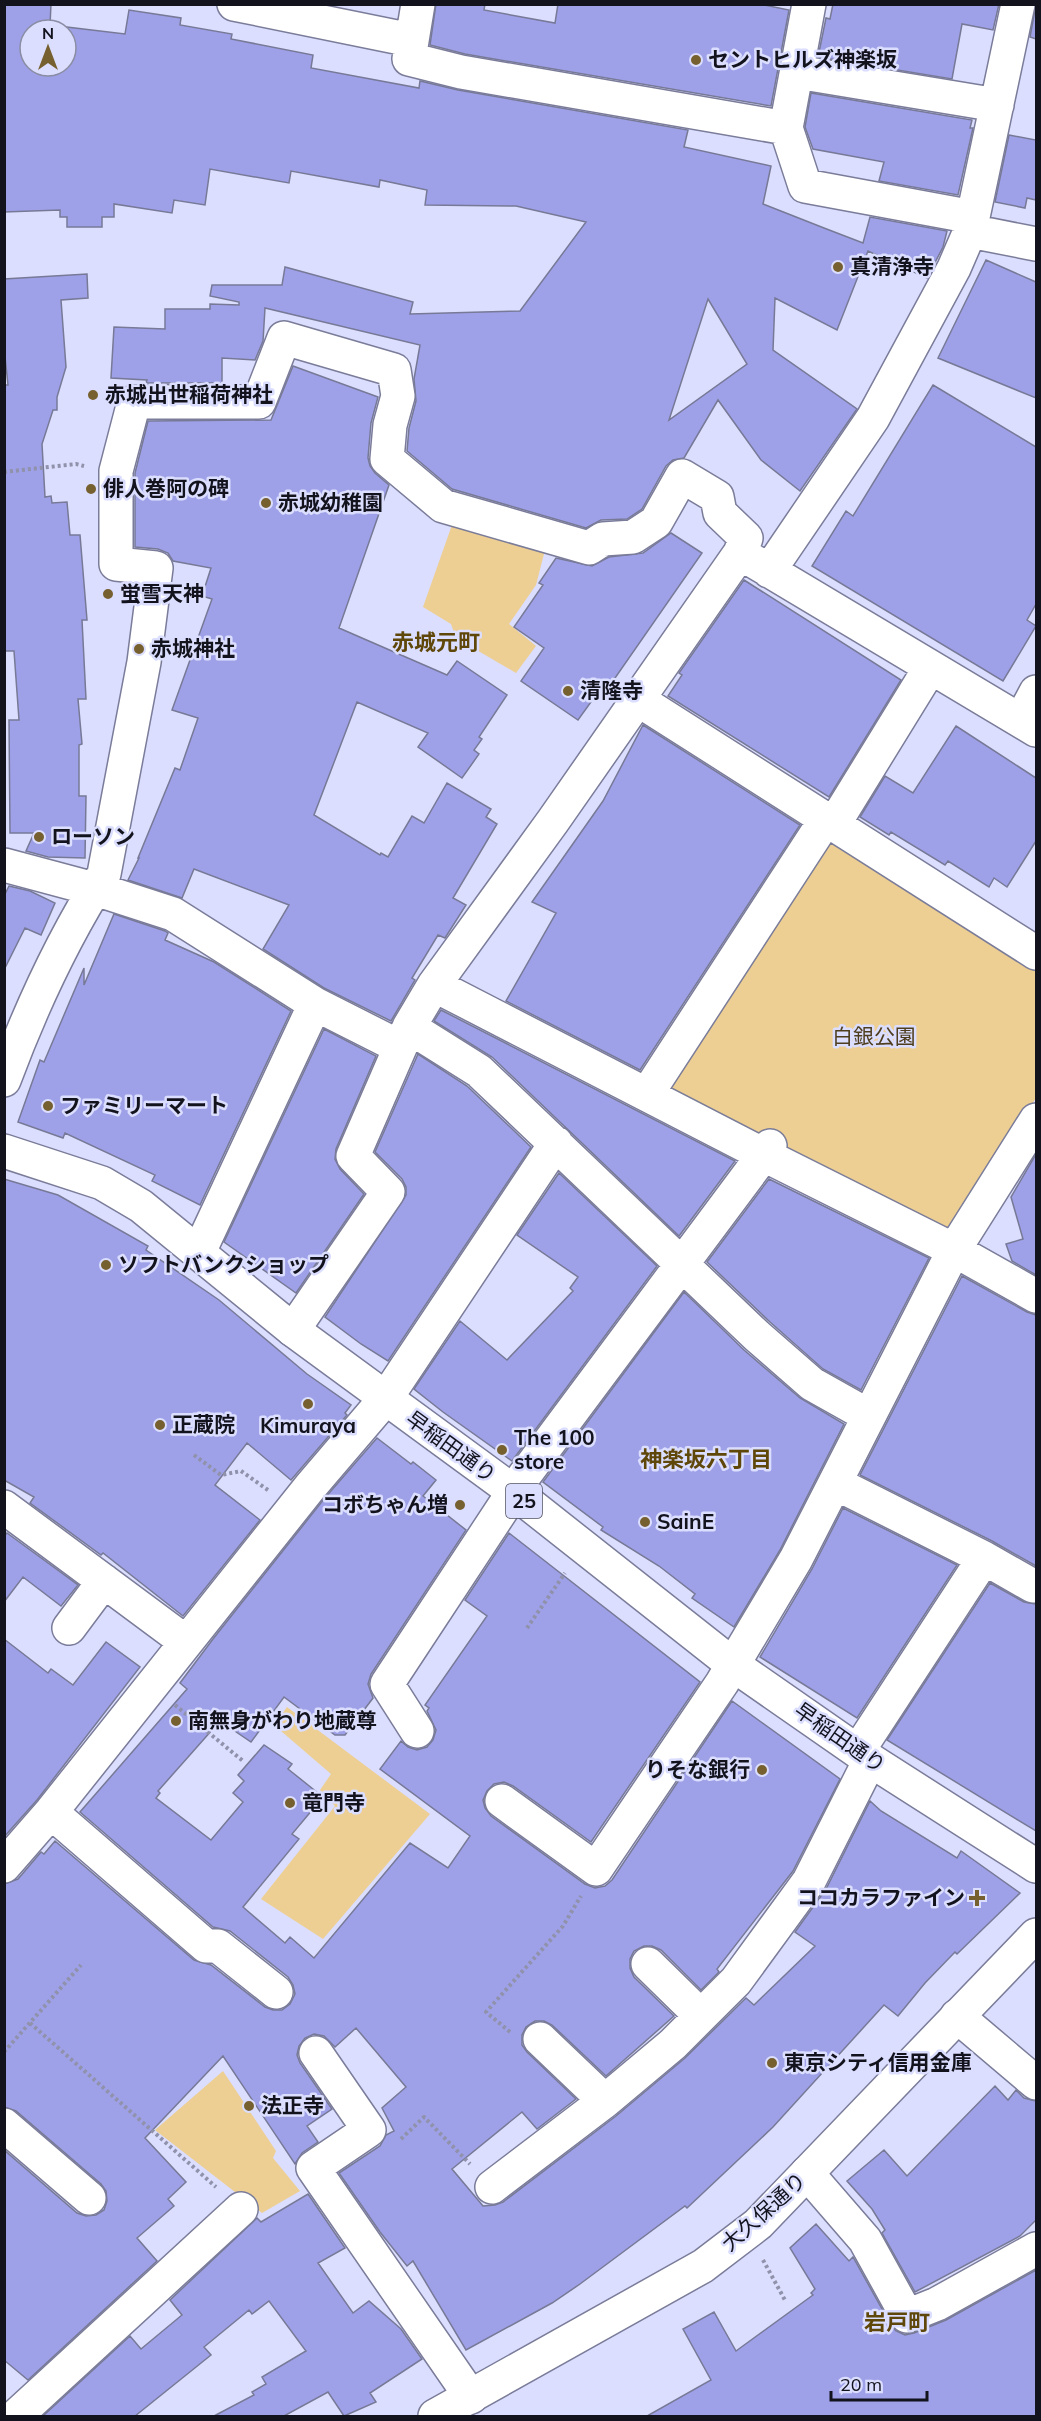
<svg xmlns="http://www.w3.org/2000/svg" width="1041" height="2421" font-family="Mulish,'Noto Sans JP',sans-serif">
  <rect width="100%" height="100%" fill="#dbdefe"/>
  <path fill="#edcf93" d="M453,522L546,546L536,585L509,624L536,646L516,673L456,638L451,624L423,607Z
    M831,837L1036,969V1098L944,1238L663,1091Z
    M287,1707L430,1814L323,1939L261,1899L335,1806L320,1790L331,1774L274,1725Z
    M223,2071L276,2151L273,2158L300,2191L262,2213L155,2130Z"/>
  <path fill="#9ea1e8" stroke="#777996" stroke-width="1.5" fill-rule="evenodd" d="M4,4H51L50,25L125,34L129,10L181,18L180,25L232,34L231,39L313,55L311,68L419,88L420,81L458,90L688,130L684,147L771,166L763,204L824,228L863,243L870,217L947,231L943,247L927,278L868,251L837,330L775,298L773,350L857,409L800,491L761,460L718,400L684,458L673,460L666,466L642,509L627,519L601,520L586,528L452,489L407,451L409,428L416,401L414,379L420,345L265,308L263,341L255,360L222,358V383H146L147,380L111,378L114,327L165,329V309H210V304L239,305V302L210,296L212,285H282L285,267L413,302L410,314L520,311L586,222L516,206L425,205L427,190L380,180L379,187L291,171L289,183L210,169L205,205L174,200L172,213L114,204V217H102V227H67V217H60V210L4,212ZM30,30H66V66H30ZM708,299L747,364L669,420Z
    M436,4H485L484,10L555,23L558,4H759L789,10L771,106L465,54L430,45Z
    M833,4H999L993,30L962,24L952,79L818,57L826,18L830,19Z
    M1036,4V39L1030,37Z
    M811,93L972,120L970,128H973L958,195L879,181L884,162L813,149L805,127Z
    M1009,135L1036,140V200L1027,198L1025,208L995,202Z
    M986,260L1036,282V398L938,358Z
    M87,274L88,298L61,300L66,367L57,397V410H53L42,444L45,497L51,496L52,503L67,502L70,535H80L87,620H82L86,699H78L82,744L79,745V796H86L85,858L48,857L26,851L34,833H10L9,720H19L14,651H4V385H8L4,347V279Z
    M293,366L378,397L371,423L368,458L370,466L375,473L389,485L339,628L447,675L457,661L507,695L479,737L482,739L474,750L479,754L462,778L418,747L428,733L357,702L314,815L380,855L381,853L388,857L412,816L424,823L447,783L491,809L486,817L497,824L453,898L466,905L445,938L438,935L412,978L415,980L391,1021L324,988L263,949L289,905L194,869L182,898L128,880L139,858H138L175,768L180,770L198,718L172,710L212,599L202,596L211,568L173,561L168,553L158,549L135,547V473L148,421L271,420Z
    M933,385L1036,447V604L1027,620L1036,626L1003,681L812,566L846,511L853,516Z
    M671,533L702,553L606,691L601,688L578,720L521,681L544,648L514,627L543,585L539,583L556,558L592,566L609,557L643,553Z
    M744,580L901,680L829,797L668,696L682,675L679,673Z
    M643,725L800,825L640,1070L506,1001L556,913L532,902L603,801Z
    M956,726L1036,778V841L1007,887L994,878L989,887L948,861L945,865L891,832L889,835L860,817L885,776L913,793Z
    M9,886L30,891L55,903L41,935L25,928L4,970V896Z
    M114,914L165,931L168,933L165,940L214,962L291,1011L200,1205L152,1181L155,1175L65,1133L63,1138L18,1122L40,1060L44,1062L84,968V985Z
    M441,1010L735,1161L679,1236L492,1057L434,1021Z
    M324,1029L376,1056L336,1149L335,1159L340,1169L364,1194L296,1293L224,1242Z
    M418,1054L467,1086L531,1147L388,1361L361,1344L325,1317L406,1195V1187L402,1179L375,1152Z
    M1036,1154V1275L1012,1261L1006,1244L1023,1239L1011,1197Z
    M559,1173L657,1266L512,1461L443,1412L414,1389L460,1321L507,1360L573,1291L570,1288L578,1277L517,1235Z
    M4,1179L58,1195L148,1246L146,1250L219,1300L307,1374L351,1405L345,1413L347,1415L291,1480L247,1443L215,1485L260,1520L183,1616L103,1553L101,1555L30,1503L34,1497L4,1480Z
    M769,1179L929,1258L861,1390L823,1369L770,1322L707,1262Z
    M962,1276L1027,1312L1036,1315V1566L992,1541L860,1475Z
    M684,1292L744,1350L800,1398L844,1424L780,1550L734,1627L692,1598L695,1594L659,1566L601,1530L603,1527L543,1482Z
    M377,1438L411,1464L413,1462L436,1480L423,1496L466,1530L371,1674L368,1684L373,1698L345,1735H335L284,1697L251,1742L220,1721L158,1791L160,1793L156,1798L211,1840L243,1802L233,1793L244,1781L238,1775L264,1745L292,1764L288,1769L323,1797L292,1834L299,1839L243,1907L285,1943L290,1937L314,1958L410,1843L448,1868L470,1836L380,1769L401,1741L408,1747L417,1750L427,1747L433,1740L436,1730L427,1711L429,1708L425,1705L487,1616L465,1600L509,1533L700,1682L591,1842L513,1786L504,1782L494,1784L487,1791L483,1800L485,1808L491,1816L585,1884L595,1888L605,1886L612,1880L732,1701L840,1779L793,1871L717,1969L719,1972L701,1990L661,1950L652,1946H644L634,1951L630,1959V1968L634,1977L674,2016L606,2076L552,2025L544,2021H535L526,2027L522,2035V2045L527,2052L576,2099L537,2129L522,2112L452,2169L483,2206L495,2205L503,2202L616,2116L685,2058L746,1998L754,2005L815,1946L795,1932L826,1889L870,1801L881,1811L957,1858L961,1851L1020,1893L957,1954L955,1952L925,1983L898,2016L884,2005L773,2127L687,2208L685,2206L580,2284L552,2303L466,2350L413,2261L407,2266L380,2232L339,2173L380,2146L386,2135L394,2131L382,2108L406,2087L356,2028L335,2047L324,2036L314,2034L305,2038L299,2046L297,2055L300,2063L332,2109L307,2126L318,2142L302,2153L295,2164L223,2056L145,2138L186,2182L168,2199L174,2206L137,2238L157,2261L28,2380L4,2360V2150L77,2213L86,2216L96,2215L104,2210L107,2201L106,2191L101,2184L16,2111L4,2107V1884L18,1879L41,1852L44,1854L55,1841L194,1960L211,1965L265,2007L273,2010H282L290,2004L295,1994L293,1985L288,1977L230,1931L213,1927L80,1812L187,1689L180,1683L213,1639L324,1499Z
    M843,1508L957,1565L857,1718L760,1657L812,1569Z
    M7,1533L78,1585L61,1606L23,1577L4,1602V1536Z
    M990,1583L1024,1602L1036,1604V1831L887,1740Z
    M4,1639L48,1673L51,1669L73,1685L106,1642L140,1667L37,1800L4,1837Z
    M995,2086L1008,2100L1016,2090L1024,2098L1036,2101V2220L1020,2236L915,2292L882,2233L885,2230L872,2209L847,2181L884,2150L907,2176Z
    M308,2194L345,2248L318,2263L353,2313L369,2301L401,2329L422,2359L370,2393L376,2402L344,2416L328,2392L284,2416H214L254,2395L252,2392L266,2384L262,2377L306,2351L269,2301L252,2314L249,2310L204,2347L211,2355L135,2416H43L130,2336L141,2349L182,2315L170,2300L257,2218L261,2222Z
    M816,2224L849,2261L853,2257L891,2325L896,2331L905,2335L914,2333L946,2320L1036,2270V2416H647L711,2380L683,2329L714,2312L736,2351L813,2295L811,2293L815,2289L790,2248Z"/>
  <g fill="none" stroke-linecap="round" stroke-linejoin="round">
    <defs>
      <path id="minor" d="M234,4L411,40
        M418,4L409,59L461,72L786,128
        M809,4L786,128L805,186L973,217
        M797,72L997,105
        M970,231L1036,244
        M769,571L873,418L954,268L970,231L1018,4
        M637,699L1036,953
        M1021,720L1036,692
        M834,824L930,668
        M4,865L105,892L173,914L315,1004L400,1047
        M434,985L764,1155L954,1250L1036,1296
        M409,1027L479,1071L757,1336L812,1384L869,1416
        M4,1080C30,1010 64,937 104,874L144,662L156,568L116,564V471L134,402H259L284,338L394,370L398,396L390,425L387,459L443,506L589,548L603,539L633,537L656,522L682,476L717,497L720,513L746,538L740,553
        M647,1094L826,819
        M199,1252L315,1004
        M293,1330L388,1192L353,1156L409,1027L434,985L553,821L740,553L1036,730
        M835,1483L984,1558L1033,1586
        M4,1507L186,1642
        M69,1628L104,1581
        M417,1731L387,1684L524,1476L770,1146
        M858,1751L984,1558
        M502,1801L596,1869L722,1683L796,1559L954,1250L1036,1120
        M51,1812L206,1946H218L276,1992
        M4,1866L51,1812L310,1487L386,1398L556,1143
        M648,1964L701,2016
        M957,2016L1036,2083
        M316,2053L369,2130L313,2168L471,2397
        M605,2101L673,2044L736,1981L809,1881L870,1760
        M4,2125L89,2198
        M807,2173L865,2240L907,2316L937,2304L1036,2249
        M492,2187L605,2101L540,2039
        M16,2416L241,2209"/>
      <path id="major" d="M4,1151L102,1183L141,1206L293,1330L514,1492L732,1664L870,1760L1036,1866
        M435,2416L703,2266L758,2224L1036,1935"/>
    </defs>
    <use href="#minor" stroke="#7a7c99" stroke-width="36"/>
    <use href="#major" stroke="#7a7c99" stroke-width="36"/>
    <path stroke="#9091aa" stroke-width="4" stroke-dasharray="3 3" stroke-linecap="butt" d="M886,257L920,263
      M4,472L76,464L84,466
      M194,1455L221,1475L241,1471L268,1490
      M527,1628L565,1573
      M175,1705L243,1761
      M30,2023L216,2187
      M510,2032L486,2012L563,1926L581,1896
      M4,2052L81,1965
      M401,2139L424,2117L470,2164
      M763,2260L786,2302"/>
    <use href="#minor" stroke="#fff" stroke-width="33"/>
    <use href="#major" stroke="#fff" stroke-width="33"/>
  </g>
  <g fill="#776030" stroke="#dbdefe" stroke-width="2">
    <circle cx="696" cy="60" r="6"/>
    <circle cx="838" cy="267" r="6"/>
    <circle cx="93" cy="395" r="6"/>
    <circle cx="91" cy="489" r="6"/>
    <circle cx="266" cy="503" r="6"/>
    <circle cx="108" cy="594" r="6"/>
    <circle cx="139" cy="649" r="6"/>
    <circle cx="568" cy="691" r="6"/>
    <circle cx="39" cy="837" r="6"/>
    <circle cx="48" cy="1106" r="6"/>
    <circle cx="106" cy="1265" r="6"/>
    <circle cx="308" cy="1404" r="6"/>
    <circle cx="160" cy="1425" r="6"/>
    <circle cx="502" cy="1450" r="6"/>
    <circle cx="460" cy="1505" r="6"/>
    <circle cx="645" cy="1522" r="6"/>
    <circle cx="176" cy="1721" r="6"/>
    <circle cx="762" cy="1770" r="6"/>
    <circle cx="290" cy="1803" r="6"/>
    <path d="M974 1889h6v6h6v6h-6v6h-6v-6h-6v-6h6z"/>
    <circle cx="772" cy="2063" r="6"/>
    <circle cx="249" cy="2106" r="6"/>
  </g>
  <g text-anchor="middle" stroke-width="5" stroke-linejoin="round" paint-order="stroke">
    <rect fill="#dbdefe" stroke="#4f5061" stroke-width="1.5" x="506" y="1484" width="36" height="34" rx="4.5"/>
    <g font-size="20" font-weight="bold" fill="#13131e">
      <text x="524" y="1508">25</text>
    </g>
    <g font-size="21" font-weight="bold" fill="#13131e" stroke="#dbdefe" text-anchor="start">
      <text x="708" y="67">セントヒルズ神楽坂</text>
      <text x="850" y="274">真清浄寺</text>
      <text x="105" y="402">赤城出世稲荷神社</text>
      <text x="103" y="496">俳人巻阿の碑</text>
      <text x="278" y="510">赤城幼稚園</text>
      <text x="120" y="601">蛍雪天神</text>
      <text x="151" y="656">赤城神社</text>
      <text x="580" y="698">清隆寺</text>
      <text x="51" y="844">ローソン</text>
      <text x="60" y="1113">ファミリーマート</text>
      <text x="118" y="1272">ソフトバンクショップ</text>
      <text x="172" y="1432">正蔵院</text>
      <text x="308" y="1433" text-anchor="middle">Kimuraya</text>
      <text x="514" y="1445">The 100<tspan x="514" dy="24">store</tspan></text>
      <text x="448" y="1512" text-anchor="end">コボちゃん増</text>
      <text x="657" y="1529">SainE</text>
      <text x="188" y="1728">南無身がわり地蔵尊</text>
      <text x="750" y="1777" text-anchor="end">りそな銀行</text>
      <text x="302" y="1810">竜門寺</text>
      <text x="965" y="1905" text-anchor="end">ココカラファイン</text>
      <text x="784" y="2070">東京シティ信用金庫</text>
      <text x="261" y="2113">法正寺</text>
    </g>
    <g font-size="21" fill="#4e3e1d" stroke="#dbdefe">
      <text x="874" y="1044">白銀公園</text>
    </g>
    <g font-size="21" fill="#13131e" stroke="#dbdefe">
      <text transform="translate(451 1447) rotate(36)" y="7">早稲田通り</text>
      <text transform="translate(840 1738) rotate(35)" y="7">早稲田通り</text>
      <text transform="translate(764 2212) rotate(-42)" y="7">大久保通り</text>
    </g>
    <g font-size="22" font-weight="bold" fill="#5f4609" stroke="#dbdefe">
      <text x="436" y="650">赤城元町</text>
      <text x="706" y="1467">神楽坂六丁目</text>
      <text x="897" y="2330">岩戸町</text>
    </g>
  </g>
  <rect width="1041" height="2421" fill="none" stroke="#13131e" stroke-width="12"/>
  <g transform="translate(48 48)"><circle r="28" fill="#dbdefe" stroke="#8b8da4" stroke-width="1.5"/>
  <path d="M0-4.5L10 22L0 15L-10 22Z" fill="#776030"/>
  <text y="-9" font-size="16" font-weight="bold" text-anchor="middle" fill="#13131e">N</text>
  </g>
  <path d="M831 2391v9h96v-9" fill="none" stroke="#13131e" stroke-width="3"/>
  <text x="840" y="2391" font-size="18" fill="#13131e" stroke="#dbdefe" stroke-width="4.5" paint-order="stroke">20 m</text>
</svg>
